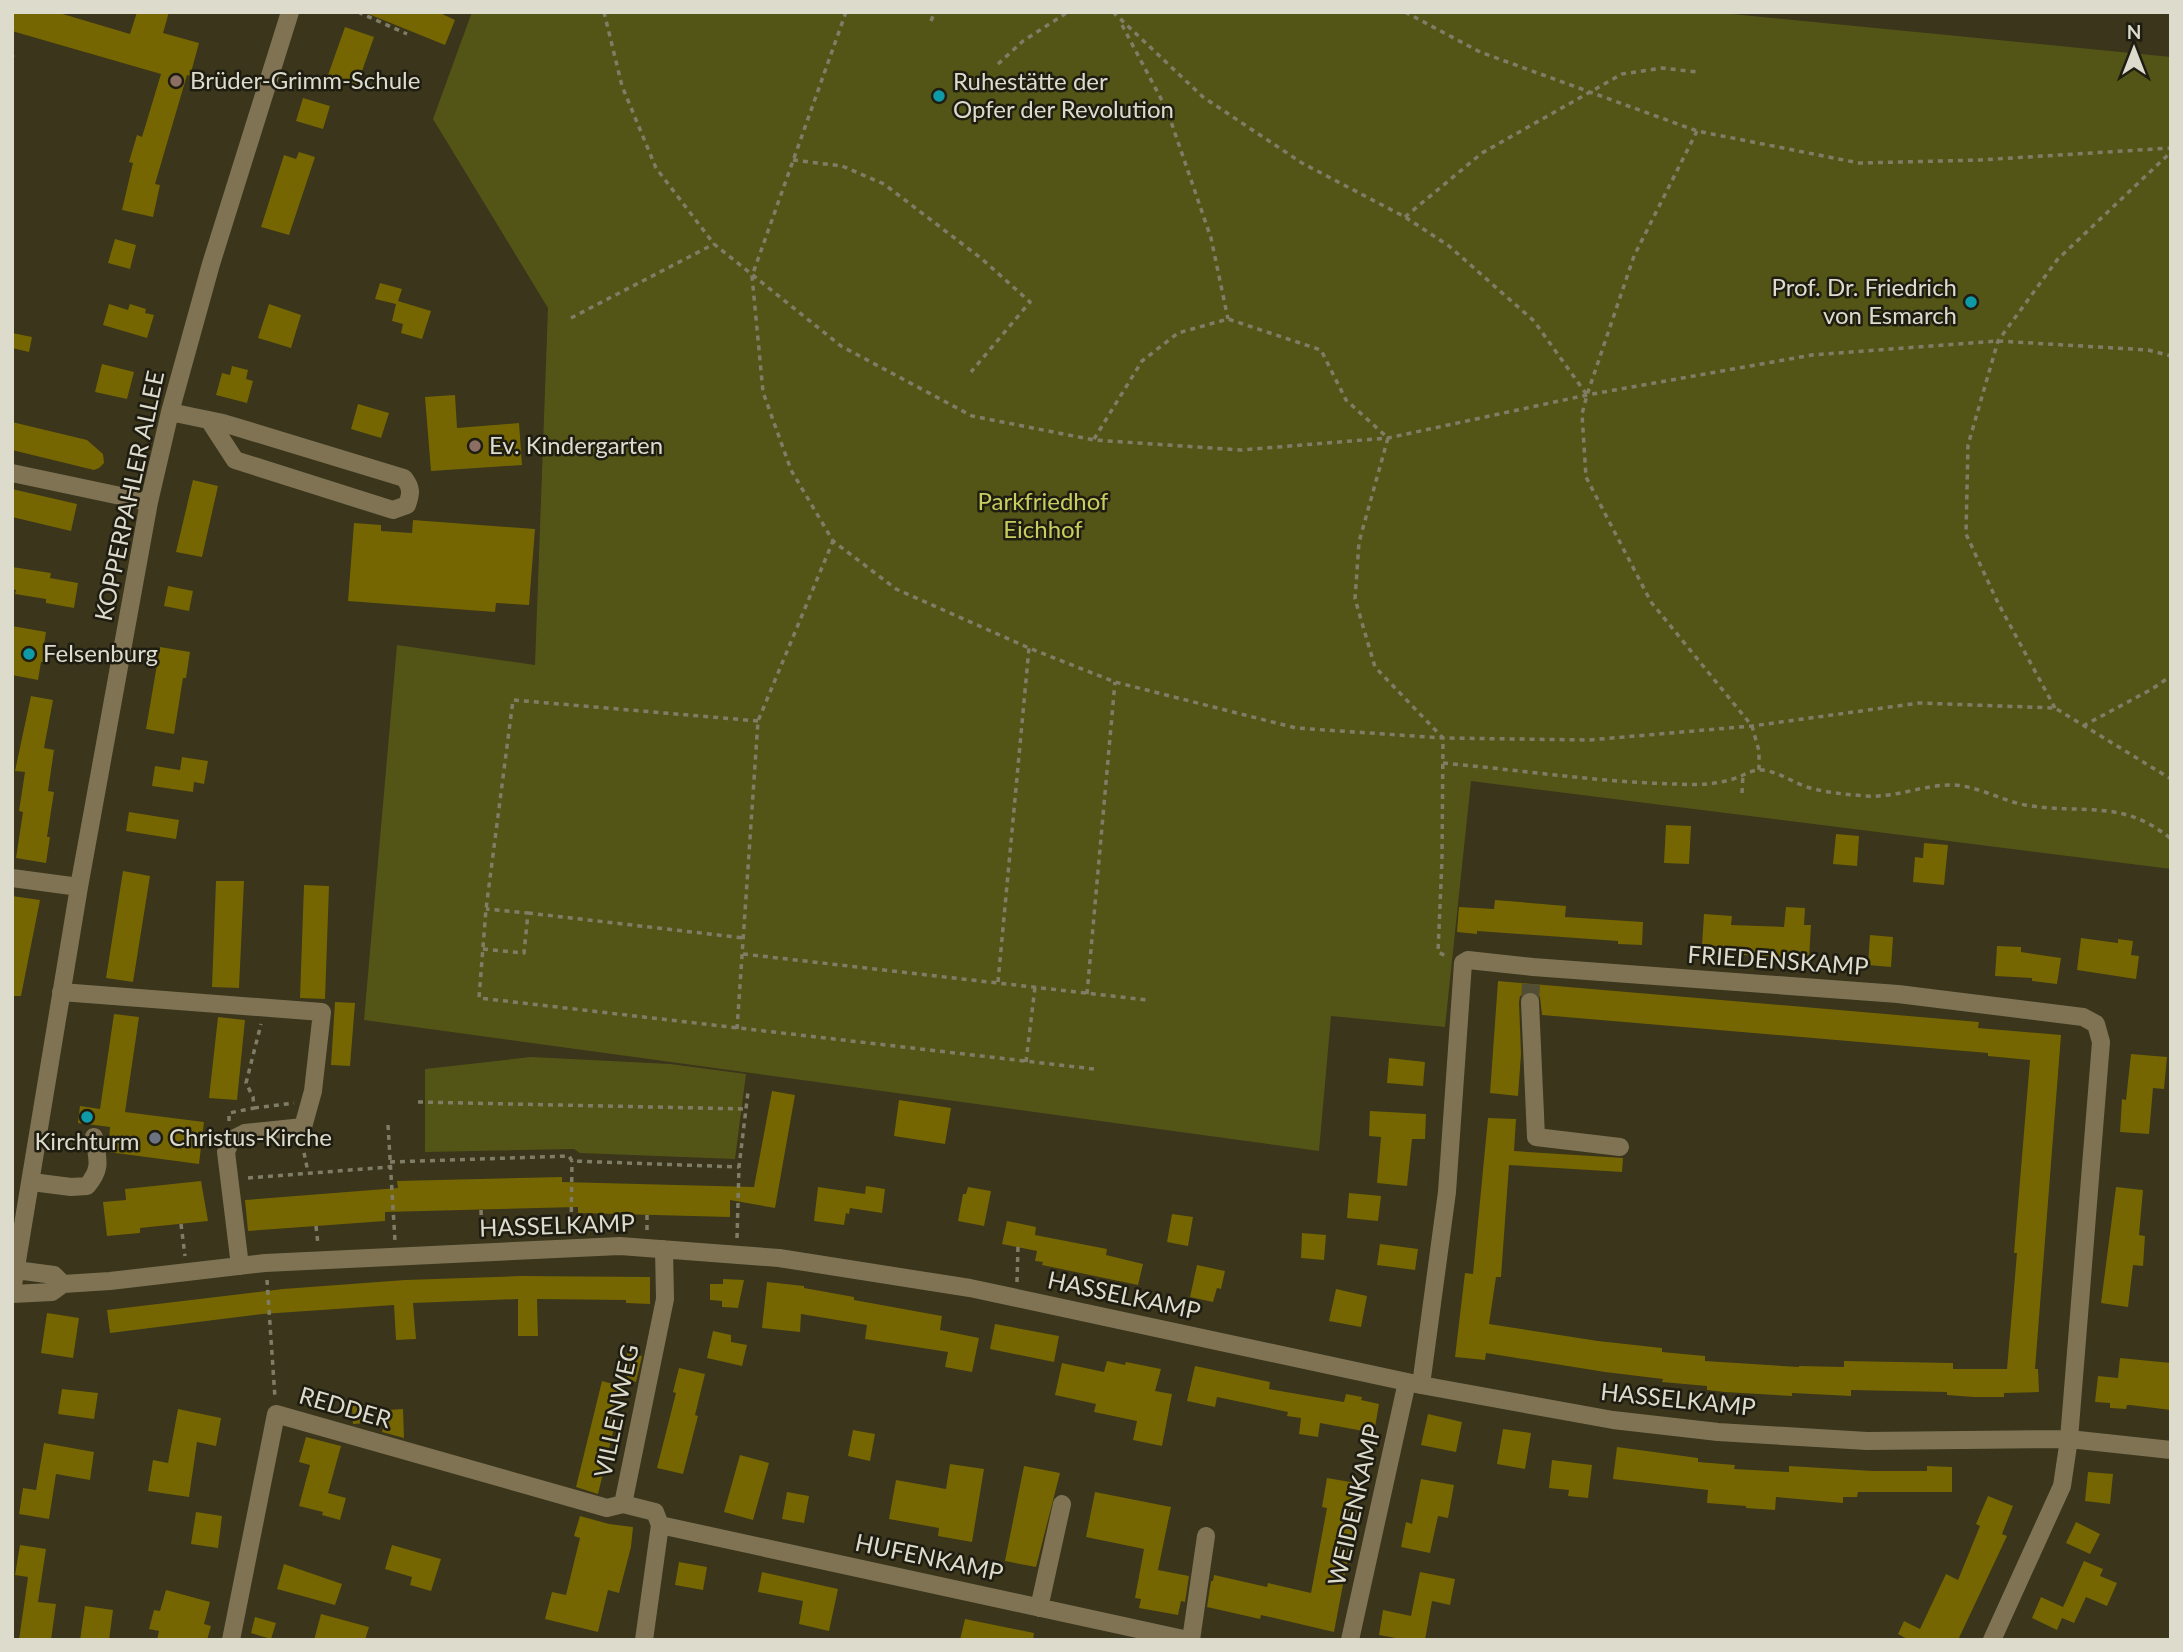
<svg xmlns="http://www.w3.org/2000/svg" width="2183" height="1652" font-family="Lato,sans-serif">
  <rect width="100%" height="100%" fill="#3a351b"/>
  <path fill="#535517" d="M472,12H1712L2171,57V869L1471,781L1445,1027L1331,1016L1319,1151L364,1020L397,645L535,665L548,308L433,119Z
    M531,1057L670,1064L746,1074L735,1159L580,1153L574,1149L425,1152V1069Z"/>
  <path fill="#756602" d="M12,12H56L130,34L137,12H169L163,33L199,43L190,76L187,75L155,184L160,185L153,217L122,210L133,163L129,162L137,135L142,137L161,74L12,31Z
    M438,12L455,20L445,45L366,13Z
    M345,27L374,37L356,88L327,78Z
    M303,98L330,106L323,129L296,121Z
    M299,152L315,157L289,235L261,227L284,155L296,159Z
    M115,239L136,245L130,269L108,263Z
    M380,283L402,289L398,301L431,311L422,339L401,333L403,324L392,321L396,304L375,299Z
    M109,304L128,310L130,304L146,309L145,313L154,315L147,338L103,325Z
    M269,304L301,315L291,348L258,338Z
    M12,333L32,337L29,352L12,348Z
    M102,364L134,372L127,399L95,392Z
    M232,366L248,370L246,379L253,381L247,403L216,395L222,373L230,375Z
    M455,395L457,428L519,423L522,465L431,471L425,397Z
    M358,404L389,413L381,438L351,429Z
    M12,422L87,440L103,454L104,463L99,468L94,470L12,450Z
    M193,480L218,486L202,557L176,552Z
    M12,489L77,504L71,531L12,517Z
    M413,520L535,529L529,605L496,603L495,612L348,601L354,523L381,525V531L412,533Z
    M12,567L51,573L50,578L78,583L74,608L46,603V599L15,594L16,590L12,589Z
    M168,586L193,591L189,611L164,606Z
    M12,626L46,632L44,645L48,646L45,662H41L38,680L12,675Z
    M160,647L190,652L186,678H183L174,734L146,729Z
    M31,696L53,700L44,748L54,750L48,791L54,792L47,837H50L46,863L16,858L23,812L19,811L25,772L15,771Z
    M182,757L208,761L204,784L194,782L193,792L152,786L155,766L180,770Z
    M129,812L179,820L176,839L126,831Z
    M1666,825L1691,826L1689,864L1664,863Z
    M1836,834L1859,836L1857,866L1833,864Z
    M1924,843L1948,845L1944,885L1913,882L1915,857L1923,858Z
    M123,871L150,876L133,982L106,978Z
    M216,881H244L239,988L212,987Z
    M304,885L329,886L325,999L300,998Z
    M12,896L40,900L21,996H12Z
    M1495,900L1566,906L1565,917L1643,922L1642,945L1618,944V941L1477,931V934L1457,932L1459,907L1494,909Z
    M1786,907L1805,908L1804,925H1811L1809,959L1744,955V948L1702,945L1704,914L1732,916L1731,925L1784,927Z
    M1870,935L1893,937L1891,967L1868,965Z
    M2081,938L2118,943V939L2133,941L2131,955L2139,956L2136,979L2077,970Z
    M1997,946L2021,947V952L2061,958L2057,984L2032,981V978L1995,976Z
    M1498,981L1979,1022L1978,1028L2061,1035L2035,1369H2038L2039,1392L2004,1393V1397H1974L1947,1395V1392L1851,1390V1396L1792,1393V1396L1725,1392L1707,1390V1386L1662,1382L1663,1379L1605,1372L1486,1353L1485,1360L1455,1357L1465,1273L1473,1274L1488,1118L1516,1119L1514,1151L1623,1158L1622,1172L1509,1165L1501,1277H1496L1489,1324L1598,1341L1662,1348V1352L1705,1356V1361L1799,1367V1366L1844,1367V1361L1953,1363V1369H2007L2017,1253H2014L2030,1060L1988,1056V1053L1542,1015L1540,997L1535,992L1529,991L1520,996L1519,1002L1521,1054L1518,1096L1490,1093Z
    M335,1002L355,1003L350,1066L331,1065Z
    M114,1014L139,1017L125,1112L204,1122L199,1164L108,1152L110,1127L78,1123L80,1106L100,1109Z
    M218,1017L245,1020L237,1100L209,1098Z
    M2131,1054L2167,1057L2164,1089L2153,1088L2149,1134L2120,1132L2122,1099L2126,1100Z
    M1389,1058L1425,1062L1423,1086L1387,1083Z
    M772,1091L795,1095L775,1208L730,1200V1217L578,1213V1207L385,1212V1221L248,1231L245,1200L398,1188L397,1181L562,1177V1182L754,1187Z
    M899,1100L951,1108L945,1144L894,1136Z
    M1370,1111L1426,1114L1425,1139H1412L1407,1186L1377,1183L1381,1137L1369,1136Z
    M201,1181L208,1221L140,1228V1233L107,1236L103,1202L126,1200L125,1189Z
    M866,1186L885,1189L882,1213L850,1208L849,1214L846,1213L844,1225L814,1221L818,1187L865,1194Z
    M968,1187L991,1191L984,1226L958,1221L963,1194H966Z
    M2116,1187L2143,1190L2139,1235L2145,1236L2143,1266L2133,1265L2128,1307L2101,1303Z
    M1349,1193L1381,1196L1378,1221L1347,1218Z
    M1172,1214L1193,1217L1188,1246L1167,1242Z
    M1007,1221L1036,1227L1035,1235L1107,1249L1106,1255L1143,1264L1138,1285L1042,1265L1043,1262L1035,1261L1037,1251L1002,1244Z
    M1302,1233L1326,1235L1324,1260L1301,1258Z
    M1380,1244L1418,1249L1415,1270L1377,1265Z
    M1197,1265L1225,1271L1221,1289L1217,1288L1213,1302L1190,1297Z
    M521,1276L650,1277V1304L626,1303V1300L537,1299L538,1336H518V1299L413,1303L416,1339L396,1340L394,1305L263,1314L110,1333L107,1310L283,1289L405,1280Z
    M723,1279L744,1280L738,1308L722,1307V1301L710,1300V1284H723Z
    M767,1282L804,1286V1288L854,1297V1300L942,1316L940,1330L979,1338L972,1372L945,1367L948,1352L865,1339L867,1325L801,1314L800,1332L762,1328Z
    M1336,1289L1367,1296L1361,1327L1329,1321Z
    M47,1313L79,1318L73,1358L41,1353Z
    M995,1324L1059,1336L1054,1362L990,1349Z
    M713,1331L731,1335V1342L747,1345L742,1366L707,1358Z
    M627,1353L642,1356L636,1382L627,1380Z
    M2120,1358L2171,1363V1410L2130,1405H2127L2126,1409L2110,1408V1403L2095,1402L2098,1376L2118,1378Z
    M1107,1361L1125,1365L1126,1362L1161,1369L1155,1391L1172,1394L1162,1446L1133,1440L1137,1421L1094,1412L1096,1404L1055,1395L1062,1363L1104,1372Z
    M1195,1366L1270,1382L1269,1389L1344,1402L1346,1394L1362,1397L1361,1400L1379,1404L1374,1433L1320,1423L1318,1437L1299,1434L1301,1418L1287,1416L1288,1412L1217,1397L1215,1407L1187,1401Z
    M679,1368L705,1374L695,1415L698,1416L683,1474L657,1468L676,1393L673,1392Z
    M602,1381L624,1387L598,1494L576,1487Z
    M62,1389L98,1393L94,1419L58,1414Z
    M366,1405L368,1423L353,1424L352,1406Z
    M178,1409L221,1418L216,1446L197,1442L189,1497L148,1491L153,1460L168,1463Z
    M403,1409L404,1438L382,1432L388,1410Z
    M1428,1414L1462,1422L1456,1452L1421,1445Z
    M1503,1429L1531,1433L1525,1469L1497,1464Z
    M853,1430L875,1434L870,1461L848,1456Z
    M306,1437L341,1446L328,1493L346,1498L340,1520L322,1515L323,1512L299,1506L310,1465L299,1462Z
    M44,1443L94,1452L90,1480L56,1474L49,1519L19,1514L23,1488L36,1490Z
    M1617,1447L1698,1458V1462L1735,1465L1734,1469L1789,1472V1466L1873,1471H1927V1466L1952,1467V1492H1858L1857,1497H1843V1503L1776,1497L1775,1510L1746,1508V1506L1707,1503L1708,1490L1613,1479Z
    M740,1455L769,1463L753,1520L724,1512Z
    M1552,1460L1592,1465L1588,1498L1568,1496L1569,1490L1549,1488Z
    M950,1464L984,1469L972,1542L938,1536L939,1528L889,1519L896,1480L946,1489Z
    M1024,1466L1060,1473L1036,1567L1005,1561Z
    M2088,1472L2113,1474L2110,1504L2085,1501Z
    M1327,1478L1362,1484L1334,1632L1261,1615L1260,1619L1207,1607L1211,1581H1213L1214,1575L1267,1587L1268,1583L1311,1593L1327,1508L1322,1507Z
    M1421,1479L1454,1485L1448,1518L1438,1516L1430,1553L1401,1547L1406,1522L1412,1524Z
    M787,1492L809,1496L804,1523L782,1519Z
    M1095,1492L1171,1507L1158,1570L1189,1576L1185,1602L1181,1601L1178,1615L1139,1608L1141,1599L1135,1598L1144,1549L1086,1537Z
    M1988,1496L2013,1506L2002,1534L2007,1536L1958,1640H1909L1898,1634L1904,1621L1920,1629L1946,1574L1958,1580L1980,1526L1976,1524Z
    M196,1512L222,1516L218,1548L191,1544Z
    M580,1516L609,1524L633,1527L631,1547L619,1593L608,1590L598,1632L545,1619L552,1592L566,1595L580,1538L574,1536Z
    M2076,1522L2100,1534L2090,1554L2066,1543Z
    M20,1545L46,1549L38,1602L56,1604L51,1640H19L28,1577L15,1575Z
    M392,1545L441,1559L431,1591L410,1585L412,1577L385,1569Z
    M2084,1561L2103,1569L2100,1576L2117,1583L2107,1606L2086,1597L2074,1623L2062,1618L2057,1630L2032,1618L2041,1597L2063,1607Z
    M679,1562L707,1567L703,1590L675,1585Z
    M284,1564L342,1584L335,1605L277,1589Z
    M762,1572L838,1589L829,1631L799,1624L803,1601L758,1592Z
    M1420,1572L1455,1579L1450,1605L1432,1601L1425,1640H1407L1379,1635L1383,1610L1411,1616Z
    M166,1590L210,1602L204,1624L211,1626L207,1640H157L159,1631L149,1629L154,1610L160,1611Z
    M85,1606L113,1610L109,1640H80Z
    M321,1614L369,1627L365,1640H314Z
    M255,1617L276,1623L271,1639L251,1633Z
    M965,1619L1034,1633L1033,1640H960Z"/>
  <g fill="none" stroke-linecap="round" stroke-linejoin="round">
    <path stroke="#524e36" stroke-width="18" stroke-dasharray="18 9" stroke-linecap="butt" d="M1530,1002L1531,984"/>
    <path stroke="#807d67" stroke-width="3.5" stroke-dasharray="5 5" stroke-linecap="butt" d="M358,12L407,34
      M604,12L622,86L656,168L714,244L841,346L972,416L1094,440L1241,450L1388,438L1587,395L1812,355L1998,341L2148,350L2171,356
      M846,12L752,276L763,392L791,470L833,541L896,589L1029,648L1115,682L1296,728L1443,738L1589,740L1752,726L1919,703L2055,708L2171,779
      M1113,12L1203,97L1302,163L1405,217L1449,246L1534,321L1587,395
      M1405,12L1480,52L1697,131L1859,163L1980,160L2171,148
      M931,21L933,16
      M1122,25L1167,110L1211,238L1228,319
      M12,58L13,55
      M998,64L1023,41L1068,12
      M1697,131L1634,256L1587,395L1582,414L1586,477L1651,602L1752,726L1759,751V770
      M793,160L842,166L884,184L982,259L1030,302L971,372
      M1405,217L1482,153L1622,74L1662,68L1697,72
      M571,318L714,244
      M1094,439L1142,361L1178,333L1228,319L1321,350L1346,400L1388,438L1359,542L1355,599L1375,667L1443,738L1442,860L1438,952L1448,957
      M2055,708L1998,603L1966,534L1968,445L1998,341L2057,260L2171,152
      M758,721L513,700L486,909L479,998L1094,1069
      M2083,726L2152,689L2171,676
      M1443,763C1520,770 1597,782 1675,784C1695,785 1714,785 1733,779C1744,776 1751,769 1763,770C1779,772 1792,782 1807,787C1826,793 1845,794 1865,796C1894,798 1920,786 1948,785C1975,784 1999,800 2025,805C2083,815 2122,798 2171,839
      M1742,793L1743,774
      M528,913L744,938
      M483,949L524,953L528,913L486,909
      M743,954L1147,1000
      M998,982L1029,648
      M1087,994L1115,682
      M737,1029L758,721L833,541
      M1026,1062L1035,987
      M418,1102L746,1109
      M254,1108L294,1103
      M229,1121V1113L254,1108L253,1097L246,1083L261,1024
      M388,1125L395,1241
      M302,1143L308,1172
      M390,1162L569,1156L572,1161L739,1167
      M248,1178L389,1167
      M481,1210L482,1236
      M647,1215V1232
      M181,1224L185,1256
      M316,1226L318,1245
      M571,1232L572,1161
      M737,1238L739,1167L748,1092
      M267,1280L275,1398
      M1017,1282L1018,1247"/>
    <path stroke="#7f7354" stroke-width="18" d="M170,412L223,423L404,478C412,488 411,494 407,505L393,510L235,460L209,420
      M12,473L149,502
      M12,878L79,887
      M61,992L322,1012L313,1091L303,1127L245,1133L231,1140L226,1152L240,1266
      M1530,1002L1536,1137L1620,1147
      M32,1182L71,1187L87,1186C103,1167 97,1159 94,1137
      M16,1270L54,1275L63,1284
      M12,1291L79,887L149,502L170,412L211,264L290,12
      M12,1294L52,1292L63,1284L110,1281L265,1263L620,1246L779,1258L970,1288L1421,1385L1613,1420L1718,1432L1867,1441L2069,1439L2171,1450
      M1421,1385L1447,1192L1463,963L1468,960L1533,967L1898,994L2083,1017L2096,1024L2101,1042L2069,1439L2062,1486L1992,1640
      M623,1504L665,1299L664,1249
      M660,1525L1188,1640
      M1039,1608L1062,1504
      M231,1640L276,1414L607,1508L623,1504L655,1512L660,1525L644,1640
      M1191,1640L1206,1536
      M1350,1640L1407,1382"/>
  </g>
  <g fill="#8d6e63" stroke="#1f1d11" stroke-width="2.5">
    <circle cx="176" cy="81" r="7"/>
    <circle cx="475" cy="446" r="7"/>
  </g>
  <g fill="#0f9aa8" stroke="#1f1d11" stroke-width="2.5">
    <circle cx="939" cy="96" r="7"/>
    <circle cx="1971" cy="302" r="7"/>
    <circle cx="29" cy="654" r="7"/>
    <circle cx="87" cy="1117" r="7"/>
  </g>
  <circle fill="#6b7280" stroke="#1f1d11" stroke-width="2.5" cx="155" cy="1138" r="7"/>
  <g text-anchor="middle" stroke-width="5" stroke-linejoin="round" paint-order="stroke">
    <g font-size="24" fill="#dddbcc" stroke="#1f1d11" text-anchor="start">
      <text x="190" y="89">Brüder-Grimm-Schule</text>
      <text x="953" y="90">Ruhestätte der<tspan x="953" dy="28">Opfer der Revolution</tspan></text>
      <text x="1957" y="296" text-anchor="end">Prof. Dr. Friedrich<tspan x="1957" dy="28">von Esmarch</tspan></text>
      <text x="489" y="454">Ev. Kindergarten</text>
      <text x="43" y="662">Felsenburg</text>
      <text x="169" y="1146">Christus-Kirche</text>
      <text x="87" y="1150" text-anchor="middle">Kirchturm</text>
    </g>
    <g font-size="24" fill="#dddbcc" stroke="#1f1d11">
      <text transform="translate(130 496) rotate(-78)" y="8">KOPPERPAHLER ALLEE</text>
      <text transform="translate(1778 961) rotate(4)" y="8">FRIEDENSKAMP</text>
      <text transform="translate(557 1226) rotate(-2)" y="8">HASSELKAMP</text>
      <text transform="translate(1124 1296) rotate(12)" y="8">HASSELKAMP</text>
      <text transform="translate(1678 1400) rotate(6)" y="8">HASSELKAMP</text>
      <text transform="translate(345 1408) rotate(16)" y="8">REDDER</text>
      <text transform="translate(617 1411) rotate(-78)" y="8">VILLENWEG</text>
      <text transform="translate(1355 1505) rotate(-77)" y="8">WEIDENKAMP</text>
      <text transform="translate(929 1558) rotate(12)" y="8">HUFENKAMP</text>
    </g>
    <g font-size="24" fill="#c8ce5e" stroke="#1f1d11">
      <text x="1043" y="510">Parkfriedhof<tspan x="1043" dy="28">Eichhof</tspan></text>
    </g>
  </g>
  <rect width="2183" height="1652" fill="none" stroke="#dddbcc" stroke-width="28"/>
  <g transform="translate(2134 49)" stroke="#1f1d11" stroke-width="5" paint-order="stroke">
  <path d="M0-5L12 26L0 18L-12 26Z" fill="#dddbcc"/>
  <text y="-10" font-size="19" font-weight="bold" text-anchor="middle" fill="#dddbcc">N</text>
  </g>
</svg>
